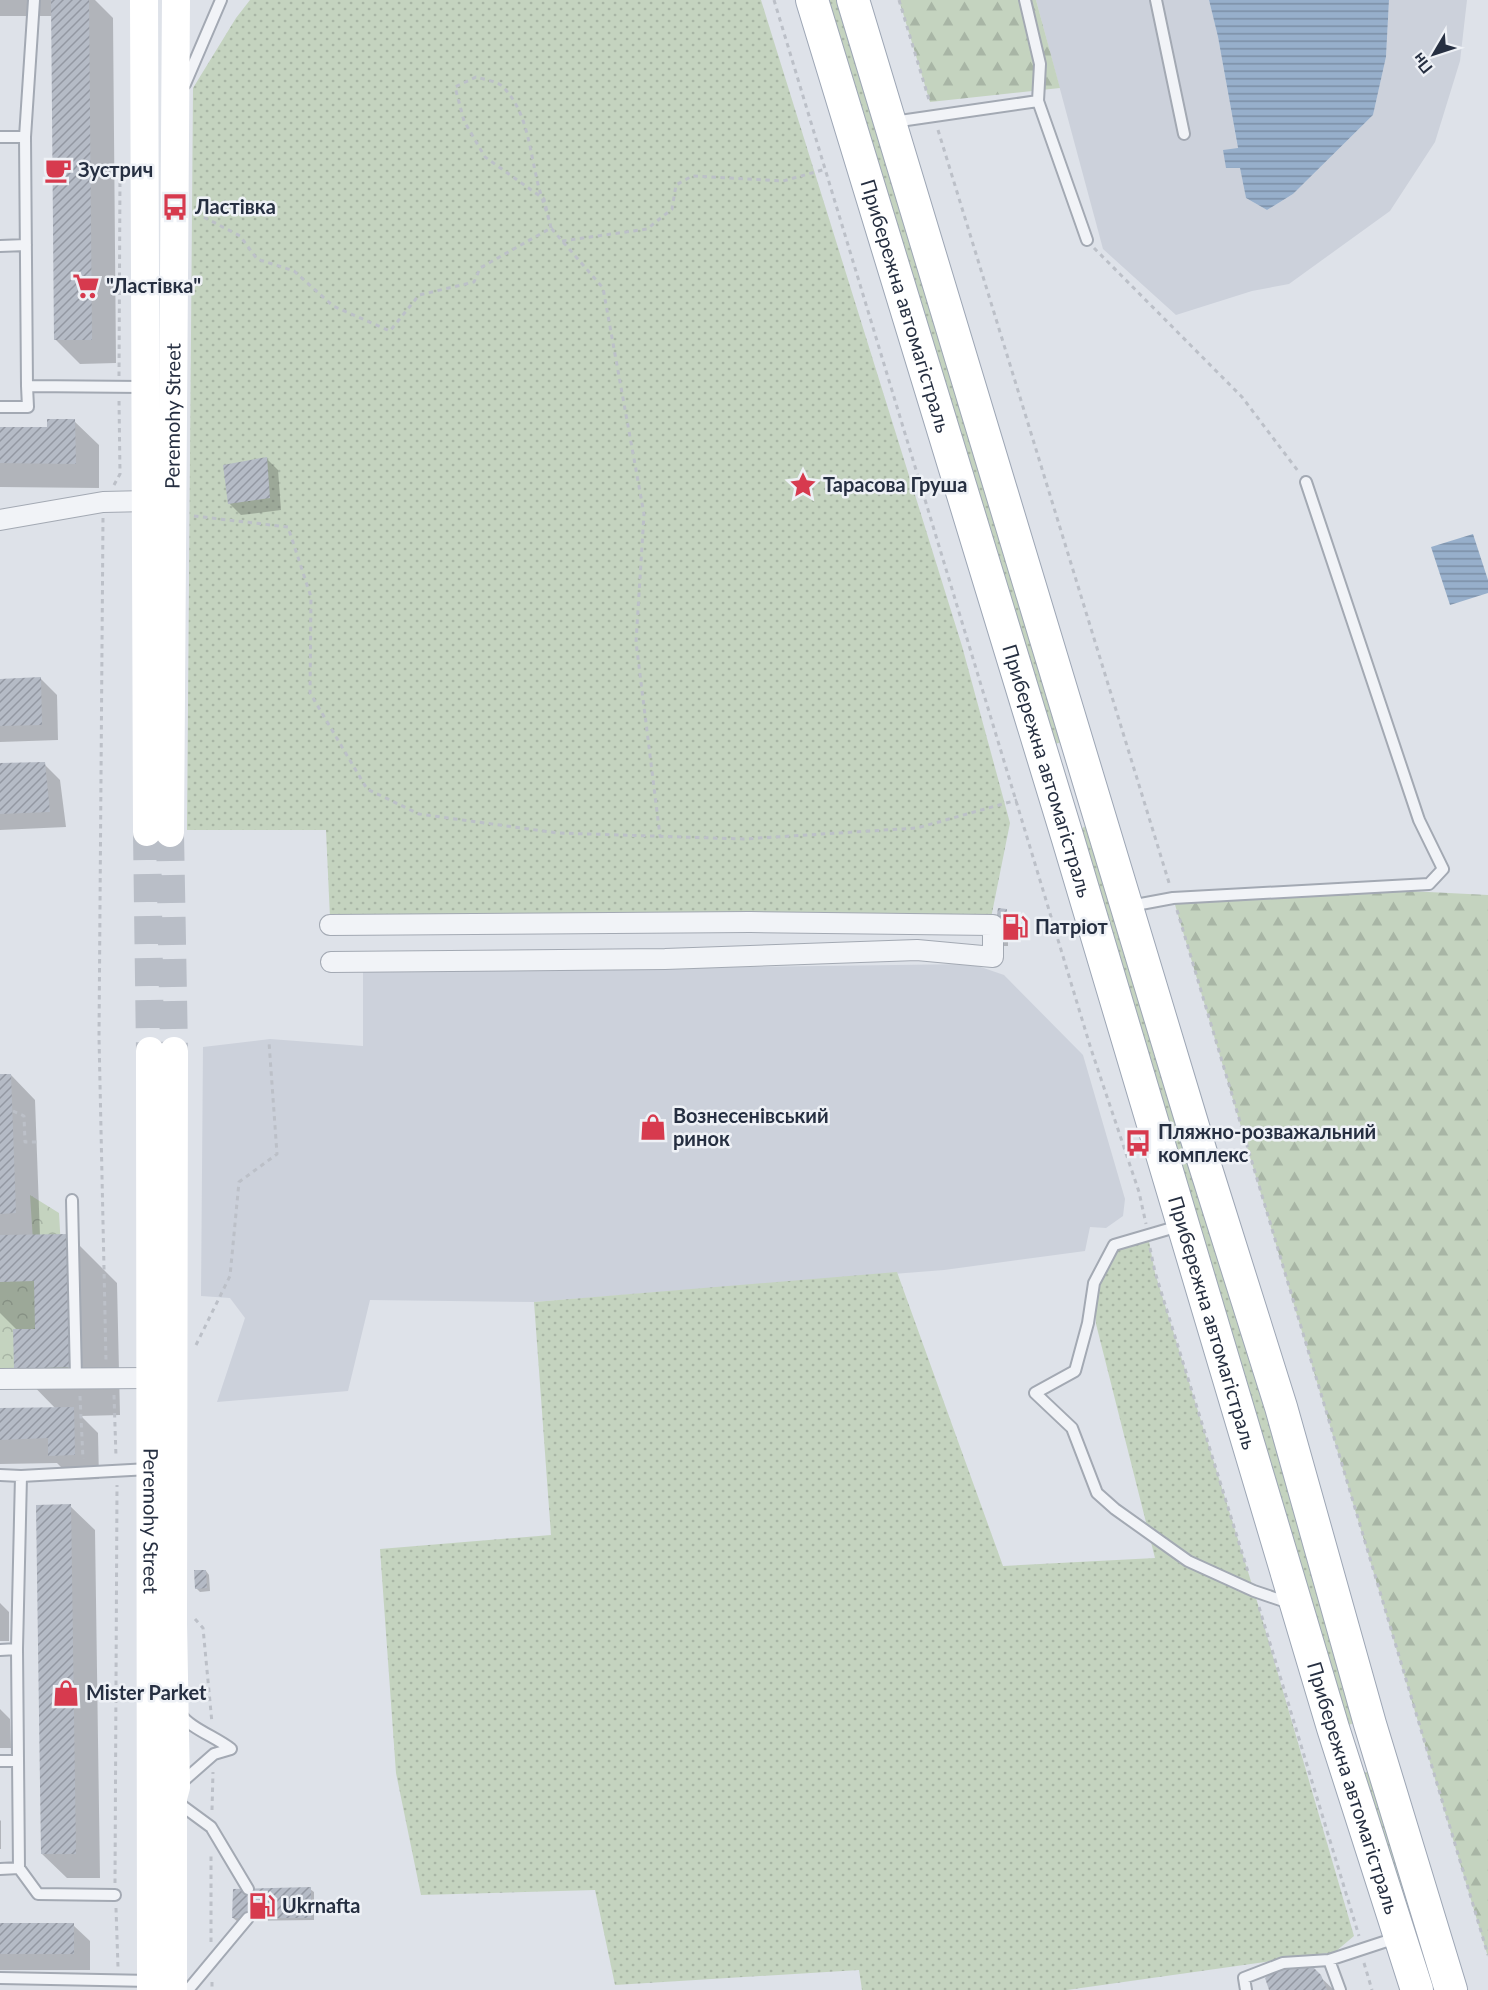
<svg xmlns="http://www.w3.org/2000/svg" width="1488" height="1990" font-family="Lato,sans-serif">
  <defs>
    <pattern id="grass-dots" width="8" height="8" patternUnits="userSpaceOnUse" patternTransform="scale(1.5)"><rect width="8" height="8" fill="#c4d3bf"/><path d="M2 2h.1M6 6h.1" fill="none" stroke="#a8b5a5" stroke-width="1.8" stroke-linecap="round"/></pattern>
    <pattern id="forest-firs" width="22" height="20" patternUnits="userSpaceOnUse" patternTransform="scale(1.5)"><rect width="22" height="20" fill="#c4d3bf"/><path d="M5 1l3.5 6h-7zM16 11l3.5 6h-7z" fill="#a8b5a5"/></pattern>
    <pattern id="park-crowns" width="20" height="18" patternUnits="userSpaceOnUse" patternTransform="scale(1.5)"><rect width="20" height="18" fill="#c4d3bf"/><path d="M2 6a3 3 0 1 1 6 0M12 15a3 3 0 1 1 6 0" fill="none" stroke="#a8b5a5"/></pattern>
    <pattern id="water-rules" width="6" height="5" patternUnits="userSpaceOnUse" patternTransform="scale(1.5)"><rect width="6" height="5" fill="#97afcb"/><path d="M0 2.5h6" fill="none" stroke="#7b8fa6"/></pattern>
    <pattern id="building-hatch" width="6" height="6" patternUnits="userSpaceOnUse" patternTransform="scale(1.5)"><rect width="6" height="6" fill="#b5bbc6"/><path d="M-1 1l2-2M0 6l6-6M5 7l2-2" fill="none" stroke="#9398a2"/></pattern>
  </defs>
  <rect width="100%" height="100%" fill="#dee2e9"/>
  <path fill="#ccd1db" d="M1036,0H1209L1218,37L1238,149L1226,168L1240,167L1246,198L1267,210L1293,194L1373,115L1386,57L1389,0H1467L1460,61L1435,142L1390,211L1289,284L1252,291L1176,315L1103,249Z
    M972,964L1004,975L1083,1055L1125,1199L1123,1216L1106,1228L1090,1227L1085,1251L944,1270L534,1302L370,1300L348,1391L217,1402L245,1318L230,1298L201,1296L203,1047L270,1039L363,1046V972Z"/>
  <path fill="url(#grass-dots)" d="M250,0H761L962,646L1010,823L991,918H330L326,830H187L193,88L236,18Z
    M828,0H840L1069,740L1055,744Z
    M1090,823L1359,1722L1348,1725L1081,829Z
    M1148,1236L1155,1273L1254,1591L1354,1936L1335,1952L1067,1990H862L859,1970L615,1985L595,1890L421,1895L396,1773L380,1549L551,1535L534,1302L897,1272L1003,1566L1155,1558L1096,1324L1094,1283L1114,1245Z
    M1375,1771L1444,1990H1430L1362,1773Z"/>
  <path fill="url(#forest-firs)" d="M899,0H1036L1060,88L930,102Z
    M1369,889L1488,895V1957L1173,898Z"/>
  <path fill="url(#park-crowns)" d="M30,1195L59,1213L68,1371L0,1372V1275L35,1272Z"/>
  <path fill="url(#water-rules)" d="M1209,0H1389L1386,57L1373,115L1293,194L1267,210L1246,198L1240,168H1226L1223,150L1238,148L1218,37Z
    M1473,534L1488,580V593L1450,605L1431,547Z"/>
  <path fill="#0003" d="M0,0H95L113,18L116,363L80,364L55,339L52,16H0Z
    M74,421L99,445V488L0,487V429L48,428Z
    M266,458L278,470L281,510L241,515L229,503Z
    M40,678L57,695L58,740L0,742V681Z
    M0,764H44L60,780L66,827L0,830Z
    M1006,911L1010,914L1009,926L998,922Z
    M1000,931L1008,935V946H1003Z
    M11,1075L35,1100L40,1236L69,1235L117,1283L120,1415L81,1416L98,1433L99,1479L74,1480L57,1463L0,1464V1410L56,1409L16,1368L18,1331L0,1313V1076Z
    M70,1506L95,1530L100,1878H67L42,1854Z
    M206,1571L209,1575L210,1591L200,1592L196,1588Z
    M0,1603L9,1612V1641H0Z
    M0,1709L10,1719L11,1748H0Z
    M0,1820L1,1821V1849H0Z
    M310,1889L314,1892V1920L237,1921L233,1918Z
    M0,1925H73L90,1941V1970H0Z
    M1313,1970L1334,1990H1270Z"/>
  <path fill="url(#building-hatch)" d="M51,0H89L92,340H54Z
    M47,419H75L76,464L0,463V427H47Z
    M267,457L270,498L228,504L223,465Z
    M41,677L42,725L0,726V679Z
    M45,762L50,812L0,814V763Z
    M998,908L1007,909L1006,923L996,922Z
    M0,1074H11L16,1213L0,1214Z
    M70,1234L72,1367L14,1369L13,1329H35L34,1281L0,1282V1235Z
    M74,1407L75,1455L48,1456V1438L0,1440V1408Z
    M71,1504L76,1854H41L36,1505Z
    M194,1570H206L207,1588L195,1589Z
    M311,1887V1918H232L233,1889Z
    M0,1923H74V1954H0Z
    M1306,1966L1314,1968L1321,1975L1327,1990H1269L1265,1978L1269,1975L1287,1967Z"/>
  <g fill="none" stroke-linecap="round" stroke-linejoin="round">
    <path stroke="#b9bec7" stroke-width="28" stroke-dasharray="28 14" stroke-linecap="butt" d="M147,832L150,1051
      M170,833L174,1051"/>
    <defs>
      <path id="lane" d="M1025,0L1040,64L1038,101L1087,240
        M1156,0L1184,134
        M185,84L221,0
        M893,122L1038,101
        M0,137H25
        M0,246L26,245
        M27,386L25,137L34,0
        M0,407H28L27,386L143,387
        M1130,906L1173,898L1429,884L1443,869L1419,820L1306,482
        M72,1200L76,1378
        M1179,1226L1114,1245L1094,1283L1088,1323L1075,1371L1035,1393L1072,1428L1097,1493L1115,1509L1188,1561L1254,1591L1292,1604
        M0,1475L21,1476L17,1649L19,1868L0,1869
        M21,1476L149,1469
        M0,1650L17,1649
        M180,1713C189,1728 216,1737 231,1749L214,1754L181,1783
        M0,1761H18
        M177,1802L211,1827L248,1889
        M19,1868L38,1894L115,1895
        M1329,1960L1340,1990
        M0,1978L151,1981
        M188,1990L248,1918
        M1246,1990L1244,1978L1283,1963L1329,1960L1396,1938"/>
      <path id="street" d="M0,520L103,502L147,501
        M330,925L750,922L993,925V957L917,950L665,959L331,962
        M0,1379L150,1378"/>
      <g id="primary">
        <path id="s3" d="M812,0L1068,839L1333,1728L1417,1990"/>
        <path d="M853,0L1202,1156L1281,1407L1370,1724L1451,1990"/>
      </g>
    </defs>
    <use href="#lane" stroke="#a3a9b3" stroke-width="14"/>
    <use href="#street" stroke="#a3a9b3" stroke-width="22"/>
    <use href="#primary" stroke="#9da6b5" stroke-width="34"/>
    <path stroke="#bcc0c8" stroke-width="3" stroke-dasharray="4.5 4.5" stroke-linecap="butt" d="M774,0L1091,1049L1139,1192L1146,1224
      M899,0L930,103
      M938,130L1170,886
      M196,213L240,236L257,259L294,271L333,306L390,331L419,295L474,282L480,268L551,228L603,288L644,514L636,642L660,836
      M551,228L544,199L485,157L464,121L455,87L476,77C483,79 496,81 502,86C526,109 529,145 536,175C539,193 547,210 551,228
      M562,241L647,229L672,209L676,185L692,176L783,181L826,169
      M1094,248L1242,397L1298,471
      M119,376L120,175
      M114,485L120,474L119,400
      M194,516L288,527L311,597L310,693L367,789L419,814L558,833L744,839L917,828L1017,800
      M103,518L99,1037L106,1361
      M1177,910L1488,1955
      M13,1111L24,1116L25,1142H38
      M1150,1248L1155,1272L1249,1575
      M196,1345L230,1276L239,1182L277,1154L269,1042
      M114,1395L116,1457
      M80,1396L83,1459
      M1259,1607L1359,1936
      M195,1619L203,1628L212,1723
      M212,1810L213,1772
      M115,1883L117,1485
      M116,1908L118,1967
      M211,1942V1856
      M1364,1963L1372,1990
      M212,1982V1990"/>
    <use href="#lane" stroke="#f1f3f7" stroke-width="10"/>
    <use href="#street" stroke="#f1f3f7" stroke-width="20"/>
    <g stroke="#fff" stroke-width="28">
      <path d="M144,0L147,832"/>
      <path id="s1" d="M170,833L176,0"/>
      <path id="s2" d="M150,1051L151,1990"/>
      <path d="M173,1990V1798L176,1787L173,1623L174,1051"/>
    </g>
    <use href="#primary" stroke="#fff" stroke-width="32"/>
  </g>
  <defs>
    <symbol id="cafe-bare" viewBox="-9 -9 18 18"><path d="M-5.5-4.5H6V0H3Q3 3.5 0 3.5H-2.5Q-5.5 3.5-5.5 0ZM3-3.2v2h1.7v-2ZM-6 4.5H4V6H-6Z" fill="#d73a4e" stroke="#eef1f6" stroke-width="2.5" paint-order="stroke"/></symbol>
    <symbol id="bus-bare" viewBox="-9 -9 18 18"><path d="M-5-6H5V4H4V6H2V4H-2V6H-4V4H-5ZM-3.5-4V0h7V-4ZM-3.5 1.2v1.5H-2V1.2ZM2 1.2v1.5H3.5V1.2Z" fill="#d73a4e" stroke="#eef1f6" stroke-width="2.5" paint-order="stroke"/></symbol>
    <symbol id="supermarket-bare" viewBox="-9 -9 18 18"><path d="M-6-5.5h2.5l.6 2H6L4.5 2H-2.5L-4.4-4H-6ZM-1.5 3.2a1.3 1.3 0 1 0 .1 0ZM3 3.2a1.3 1.3 0 1 0 .1 0Z" fill="#d73a4e" stroke="#eef1f6" stroke-width="2.5" paint-order="stroke"/></symbol>
    <symbol id="sight-bare" viewBox="-9 -9 18 18"><path d="M0-6L1.8-2.2L6-1.7L2.9 1.2L3.7 5.4L0 3.3L-3.7 5.4L-2.9 1.2L-6-1.7L-1.8-2.2Z" fill="#d73a4e" stroke="#eef1f6" stroke-width="2.5" paint-order="stroke"/></symbol>
    <symbol id="fuel-bare" viewBox="-9 -9 18 18"><path d="M-5.5-6h7V0h2V4h1.3V-2.5L3-4.5l.8-.8L6-3V5H2.5V1h-1V6h-7ZM-4.2-4.7v3.2H.2V-4.7Z" fill="#d73a4e" stroke="#eef1f6" stroke-width="2.5" paint-order="stroke"/></symbol>
    <symbol id="shop-bare" viewBox="-9 -9 18 18"><path d="M-5-2.5h2.3a2.7 3.5 0 0 1 5.4 0H5L5.5 6h-11ZM-1.5-2.5h3a1.5 2.3 0 0 0-3 0Z" fill="#d73a4e" stroke="#eef1f6" stroke-width="2.5" paint-order="stroke"/></symbol>
  </defs>
  <g fill-rule="evenodd">
    <use href="#cafe-bare" x="39" y="151" width="38" height="38"/>
    <use href="#bus-bare" x="156" y="188" width="38" height="38"/>
    <use href="#supermarket-bare" x="67" y="267" width="38" height="38"/>
    <use href="#sight-bare" x="784" y="466" width="38" height="38"/>
    <use href="#fuel-bare" x="996" y="908" width="38" height="38"/>
    <use href="#shop-bare" x="634" y="1108" width="38" height="38"/>
    <use href="#bus-bare" x="1119" y="1124" width="38" height="38"/>
    <use href="#shop-bare" x="47" y="1674" width="38" height="38"/>
    <use href="#fuel-bare" x="243" y="1887" width="38" height="38"/>
  </g>
  <g text-anchor="middle" stroke-width="5" stroke-linejoin="round" paint-order="stroke">
    <g font-size="20" font-weight="bold" fill="#262f41" stroke="#eef1f6" text-anchor="start">
      <text x="78" y="177">Зустрич</text>
      <text x="195" y="214">Ластівка</text>
      <text x="106" y="293">"Ластівка"</text>
      <text x="823" y="492">Тарасова Груша</text>
      <text x="1035" y="934">Патріот</text>
      <text x="673" y="1123">Вознесенівський<tspan x="673" dy="23">ринок</tspan></text>
      <text x="1158" y="1139">Пляжно-розважальний<tspan x="1158" dy="23">комплекс</tspan></text>
      <text x="86" y="1700">Mister Parket</text>
      <text x="282" y="1913">Ukrnafta</text>
    </g>
    <g font-size="20" fill="#262f41" stroke="#eef1f6">
      <text dy="7" stroke="none"><textPath href="#s3" startOffset="320">Прибережна автомагістраль</textPath></text>
      <text dy="7" stroke="none"><textPath href="#s1" startOffset="417">Peremohy Street</textPath></text>
      <text dy="7" stroke="none"><textPath href="#s3" startOffset="806">Прибережна автомагістраль</textPath></text>
      <text dy="7" stroke="none"><textPath href="#s3" startOffset="1382">Прибережна автомагістраль</textPath></text>
      <text dy="7" stroke="none"><textPath href="#s2" startOffset="470">Peremohy Street</textPath></text>
      <text dy="7" stroke="none"><textPath href="#s3" startOffset="1868">Прибережна автомагістраль</textPath></text>
    </g>
  </g>
  <g transform="translate(1434 54) rotate(231)" stroke="#eef1f6" stroke-width="4.5" paint-order="stroke">
  <path d="M0-4.5L10 22L0 15L-10 22Z" fill="#262f41"/>
  <text y="-9" font-size="16" font-weight="bold" text-anchor="middle" fill="#262f41">Пн</text>
  </g>
</svg>
